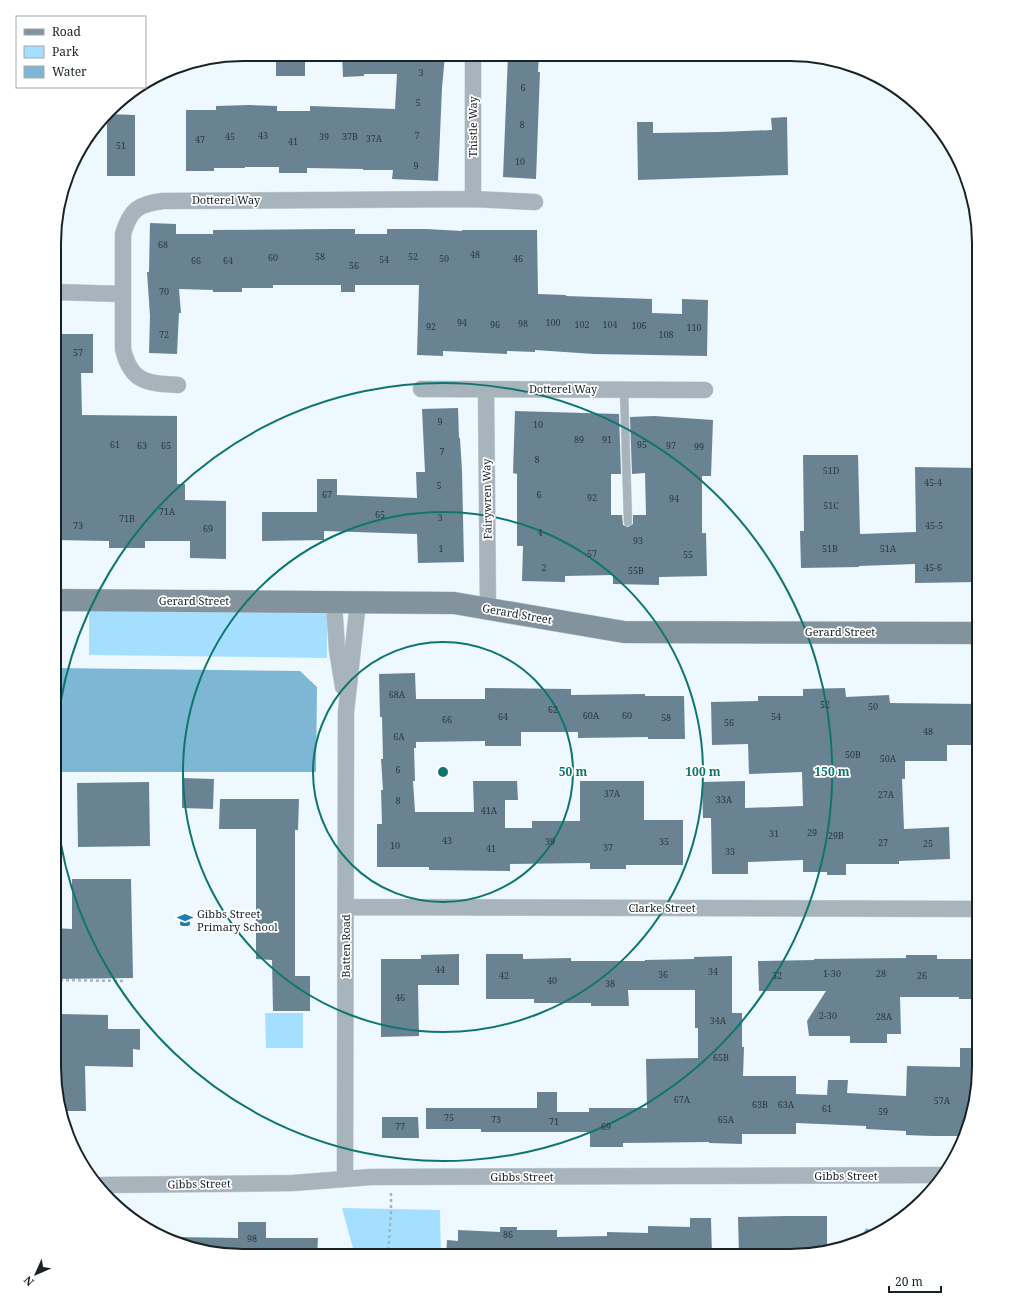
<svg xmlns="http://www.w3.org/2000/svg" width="1033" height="1310" font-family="'Noto Serif',serif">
  <rect width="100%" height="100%" fill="#edf8ff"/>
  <path fill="#a5dfff" d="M89,607L327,609V658L89,655Z
    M265,1013H303V1048H266Z
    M342,1208L440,1210L441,1256H355Z"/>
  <path fill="#7eb7d6" d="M55,668L300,671L317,687L316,772H55Z"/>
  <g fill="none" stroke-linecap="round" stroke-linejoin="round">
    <path stroke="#7eb7d6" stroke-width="5" d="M867,1231V1236"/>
  </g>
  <path fill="#6a8392" d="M276,54H305V76H276Z
    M342,54L445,55L442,88L438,181L392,179L393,170H363V169L307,168V173H279V167H245V168H214V171H186V110H216V106L249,105L277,106V111H310V106L395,109L397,74H364V76L343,77Z
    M508,55H539L538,72H540L536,179L503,177Z
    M107,114L135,115V176H107Z
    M787,117L788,175L638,180L637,122H653V133L719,132L772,130L771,118Z
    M150,223L176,224V234H213V230L332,229H355V234H387V229H426L462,231V230H537L538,294L566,295V296L652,299V313L682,314V299L708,300L707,356L594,354L535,350V352L507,351V354L443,351V356L417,355L419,285H355V292H341V285H273V288H242V292H213V290L179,289L181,313H179L177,354L149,353L150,316L147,272H149Z
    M55,334H93V373H81L82,415L177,416V484H185V500L226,501V559L190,558V541H145V548H109V541L55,540Z
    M458,408L459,438H460L462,471L464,562L418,563L417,534L324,531V540L262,541V512H317V479H337V495L417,498L416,472H425L422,409Z
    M515,411L619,414L621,474H611V515H622L623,525L628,527L633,524V515H646L645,473L632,474L630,417L654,416L713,420L711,476H702V533H706L707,576L659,577V585L613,584V575L565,576V582L522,581L523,546H517V474L513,473Z
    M803,455H858L860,534L916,532L915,467L979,468V582L915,583V564L859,566V567L801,568L800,531H804Z
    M415,673L416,699H485V688L571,689V695L645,694V696H684L685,739H648V737L578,738V732H521V746H485V741L416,742V748H414L415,781H413L415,812H474L473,781H517L518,800H505V828H532V821H580V781H644V820H683V865H626V869H590V863L510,864V871L429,870V867H377V824H382L381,790H383L381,759H383L382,717H380L379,674Z
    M845,688L846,697L889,695L890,703L979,704V745H947V761H905V779H902L904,829L949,827L950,859L899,861V864H846V875H827V872H803V860L748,862V874H712L711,818H703L702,782L745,781V808L803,806L802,772L749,774L748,744L712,745L711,702L758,701V696H803V689Z
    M182,778L214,779L213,809L182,808Z
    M149,782L150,846L78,847L77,783Z
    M220,799H299L298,830H295V976H310V1011H273L272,960L256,959V829H219Z
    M72,879H131L133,978L54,979V928L72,929Z
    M459,954V985H418L419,1036L381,1037V959H421V955Z
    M486,954H523V959L571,958V961H645V960L694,959V957L732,956V1013H742V1047H744L743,1076H796V1094L827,1095L828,1080H848L847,1093L906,1096L907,1066L960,1067V1048H979V1079L969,1127L965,1136H932L906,1135V1131L866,1129V1126L796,1123V1134H742V1144L709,1143V1142L623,1143V1147H590V1132H481V1129H426V1108H537V1092H557V1112H589V1108H647L646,1059L698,1058V1028H695V990H628L629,1006H591V1003H534V999H486Z
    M906,955H937V959H979V999H959V997H900L901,1034H887V1043H850V1036H809L807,1021L826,991H759L758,961L814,960V959L906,958Z
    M60,1014L108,1015V1029H140V1050L133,1049V1067L85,1066L86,1111H60L54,1067V1047H60Z
    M382,1117H418L419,1138H382Z
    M787,1216H827V1248L802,1256H739L738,1217Z
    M690,1218H711L712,1256L597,1254V1256H446L447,1240L458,1241V1230L500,1232V1227H517V1230H557V1237L607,1236V1232L648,1233V1226L690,1227Z
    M238,1222H266V1238H318L317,1256H231L183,1246L174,1242L175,1237L238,1238Z"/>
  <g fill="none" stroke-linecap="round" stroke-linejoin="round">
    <defs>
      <path id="lane" d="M624,390L628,522"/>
      <path id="street" d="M473,199V55
        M56,292L122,294
        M178,385C147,383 131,383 123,349V234C130,210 138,204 163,201L473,199L535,202
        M421,389L705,390
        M486,389L488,609
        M334,602L337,650L343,687
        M346,907L979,909
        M345,1179L346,712L358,602
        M102,1185L293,1183L371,1177L943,1175"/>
      <path id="secondary" d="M55,600L454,603L624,632L979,633"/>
    </defs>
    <use href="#lane" stroke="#c7d2d8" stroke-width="9"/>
    <use href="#street" stroke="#c7d2d8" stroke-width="17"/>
    <use href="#secondary" stroke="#c7d2d8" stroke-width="23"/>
    <path stroke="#a8b3ba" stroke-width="2.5" stroke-dasharray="3 3" stroke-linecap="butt" d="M54,980L123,981
      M388,1256L391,1212V1192"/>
    <use href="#lane" stroke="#a8b4bb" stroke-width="8"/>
    <use href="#street" stroke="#a8b4bb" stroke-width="16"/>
    <use href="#secondary" stroke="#82939d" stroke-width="22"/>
  </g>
  <g fill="none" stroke="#0f766e" stroke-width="2">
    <circle cx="443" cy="772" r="130"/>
    <circle cx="443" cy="772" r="260"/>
    <path d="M55 748A389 389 0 1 1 55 796"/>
  </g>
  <defs>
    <symbol id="school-bare" viewBox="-9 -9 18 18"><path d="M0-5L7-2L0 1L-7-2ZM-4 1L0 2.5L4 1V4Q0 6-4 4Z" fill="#1d7fab" stroke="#fff" stroke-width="2.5" paint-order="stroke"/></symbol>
  </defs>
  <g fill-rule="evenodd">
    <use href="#school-bare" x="174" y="909" width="22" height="22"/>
  </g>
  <g text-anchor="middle" stroke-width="3.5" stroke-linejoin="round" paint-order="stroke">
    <g font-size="9" fill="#2c3b42">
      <text x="421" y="76">3</text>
      <text x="523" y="91">6</text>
      <text x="418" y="106">5</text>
      <text x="522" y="128">8</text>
      <text x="263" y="139">43</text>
      <text x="417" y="139">7</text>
      <text x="230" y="140">45</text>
      <text x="324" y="140">39</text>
      <text x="350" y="140">37B</text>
      <text x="374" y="142">37A</text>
      <text x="200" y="143">47</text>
      <text x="293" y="145">41</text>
      <text x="121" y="149">51</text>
      <text x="520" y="165">10</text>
      <text x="416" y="169">9</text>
      <text x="163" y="248">68</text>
      <text x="475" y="258">48</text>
      <text x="320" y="260">58</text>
      <text x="413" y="260">52</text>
      <text x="273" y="261">60</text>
      <text x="444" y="262">50</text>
      <text x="518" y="262">46</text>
      <text x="384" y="263">54</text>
      <text x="196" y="264">66</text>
      <text x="228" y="264">64</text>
      <text x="354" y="269">56</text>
      <text x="164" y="295">70</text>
      <text x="462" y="326">94</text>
      <text x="553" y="326">100</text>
      <text x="523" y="327">98</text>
      <text x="495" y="328">96</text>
      <text x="582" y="328">102</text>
      <text x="610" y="328">104</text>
      <text x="639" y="329">106</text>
      <text x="431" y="330">92</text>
      <text x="694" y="331">110</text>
      <text x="164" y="338">72</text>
      <text x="666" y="338">108</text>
      <text x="78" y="356">57</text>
      <text x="440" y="425">9</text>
      <text x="538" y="428">10</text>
      <text x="579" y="443">89</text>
      <text x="607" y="443">91</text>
      <text x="115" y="448">61</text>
      <text x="642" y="448">95</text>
      <text x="142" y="449">63</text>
      <text x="166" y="449">65</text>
      <text x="671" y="449">97</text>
      <text x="699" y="450">99</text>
      <text x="442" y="455">7</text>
      <text x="537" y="463">8</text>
      <text x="831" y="474">51D</text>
      <text x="933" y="486">45-4</text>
      <text x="439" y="489">5</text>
      <text x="327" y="498">67</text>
      <text x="539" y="498">6</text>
      <text x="592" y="501">92</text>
      <text x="674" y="502">94</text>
      <text x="831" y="509">51C</text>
      <text x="167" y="515">71A</text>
      <text x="380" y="518">65</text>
      <text x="440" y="521">3</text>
      <text x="127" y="522">71B</text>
      <text x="78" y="529">73</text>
      <text x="934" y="529">45-5</text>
      <text x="208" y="532">69</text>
      <text x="540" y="536">4</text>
      <text x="638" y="544">93</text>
      <text x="441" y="552">1</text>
      <text x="830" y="552">51B</text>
      <text x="888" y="552">51A</text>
      <text x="592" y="557">57</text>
      <text x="688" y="558">55</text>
      <text x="544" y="571">2</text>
      <text x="933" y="571">45-6</text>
      <text x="636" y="574">55B</text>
      <text x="397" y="698">68A</text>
      <text x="825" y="708">52</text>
      <text x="873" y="710">50</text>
      <text x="553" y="713">62</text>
      <text x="591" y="719">60A</text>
      <text x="627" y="719">60</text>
      <text x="503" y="720">64</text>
      <text x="776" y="720">54</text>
      <text x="666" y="721">58</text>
      <text x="447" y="723">66</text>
      <text x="729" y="726">56</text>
      <text x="928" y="735">48</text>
      <text x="399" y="740">6A</text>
      <text x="853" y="758">50B</text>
      <text x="888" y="762">50A</text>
      <text x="398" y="773">6</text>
      <text x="612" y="797">37A</text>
      <text x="886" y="798">27A</text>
      <text x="724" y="803">33A</text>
      <text x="398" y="804">8</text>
      <text x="489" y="814">41A</text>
      <text x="812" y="836">29</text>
      <text x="774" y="837">31</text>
      <text x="836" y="839">29B</text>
      <text x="447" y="844">43</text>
      <text x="550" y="845">39</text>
      <text x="664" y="845">35</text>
      <text x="883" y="846">27</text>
      <text x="928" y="847">25</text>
      <text x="395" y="849">10</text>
      <text x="608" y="851">37</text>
      <text x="491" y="852">41</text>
      <text x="730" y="855">33</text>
      <text x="440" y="973">44</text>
      <text x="713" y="975">34</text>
      <text x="832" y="977">1-30</text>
      <text x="881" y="977">28</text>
      <text x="663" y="978">36</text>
      <text x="504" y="979">42</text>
      <text x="777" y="979">32</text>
      <text x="922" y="979">26</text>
      <text x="552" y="984">40</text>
      <text x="610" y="987">38</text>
      <text x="400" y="1001">46</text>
      <text x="828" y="1019">2-30</text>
      <text x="884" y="1020">28A</text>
      <text x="718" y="1024">34A</text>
      <text x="721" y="1061">65B</text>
      <text x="682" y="1103">67A</text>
      <text x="942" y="1104">57A</text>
      <text x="760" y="1108">63B</text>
      <text x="786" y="1108">63A</text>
      <text x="827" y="1112">61</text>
      <text x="883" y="1115">59</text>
      <text x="449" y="1121">75</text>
      <text x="496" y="1123">73</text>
      <text x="726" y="1123">65A</text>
      <text x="554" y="1125">71</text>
      <text x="400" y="1130">77</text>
      <text x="606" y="1130">69</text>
      <text x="508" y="1238">86</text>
      <text x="252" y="1242">98</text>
    </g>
    <g font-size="11" fill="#182328" stroke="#fff">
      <text transform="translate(473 127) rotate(-90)" y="4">Thistle Way</text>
      <text x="226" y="204">Dotterel Way</text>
      <text x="563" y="393">Dotterel Way</text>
      <text transform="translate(487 499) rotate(-91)" y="4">Fairywren Way</text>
      <text x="194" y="605">Gerard Street</text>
      <text transform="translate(517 614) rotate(10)" y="4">Gerard Street</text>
      <text x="840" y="636">Gerard Street</text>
      <text x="662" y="912">Clarke Street</text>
      <text transform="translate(346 946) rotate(-90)" y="4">Batten Road</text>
      <text x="846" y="1180">Gibbs Street</text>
      <text x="522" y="1181">Gibbs Street</text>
      <text transform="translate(199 1184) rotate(-1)" y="4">Gibbs Street</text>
    </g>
    <g font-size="11" fill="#182328" stroke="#fff" text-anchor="start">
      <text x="197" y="918">Gibbs Street<tspan x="197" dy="13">Primary School</tspan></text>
    </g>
  </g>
  <path d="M0 0H1033V1310H0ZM243 61H790A182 182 0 0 1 972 243V1067A182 182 0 0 1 790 1249H243A182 182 0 0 1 61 1067V243A182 182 0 0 1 243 61Z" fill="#fff" fill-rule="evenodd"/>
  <path fill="none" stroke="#182328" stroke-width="2" d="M243 61H790A182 182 0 0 1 972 243V1067A182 182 0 0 1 790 1249H243A182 182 0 0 1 61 1067V243A182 182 0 0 1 243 61Z"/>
  <circle cx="443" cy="772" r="6" fill="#0f766e" stroke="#fff" stroke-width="2"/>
  <g font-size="12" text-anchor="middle" font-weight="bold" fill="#0f766e" stroke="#fff" stroke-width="3.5" stroke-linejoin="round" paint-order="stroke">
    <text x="573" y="776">50 m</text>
    <text x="703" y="776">100 m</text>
    <text x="832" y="776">150 m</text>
  </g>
  <rect x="16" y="16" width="130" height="72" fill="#ffffff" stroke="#a3a7a9"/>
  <rect x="24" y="29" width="20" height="6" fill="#82939d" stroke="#a3a7a9"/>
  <text x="52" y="36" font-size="12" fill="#182328">Road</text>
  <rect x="24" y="46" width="20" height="12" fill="#a5dfff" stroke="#a3a7a9"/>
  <text x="52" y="56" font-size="12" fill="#182328">Park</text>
  <rect x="24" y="66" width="20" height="12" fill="#7eb7d6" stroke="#a3a7a9"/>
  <text x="52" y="76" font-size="12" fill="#182328">Water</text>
  <g transform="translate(36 1274) rotate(225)" stroke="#ffffff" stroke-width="3" paint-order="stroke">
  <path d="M0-3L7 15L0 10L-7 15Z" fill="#182328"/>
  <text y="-6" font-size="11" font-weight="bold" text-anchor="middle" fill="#182328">N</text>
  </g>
  <path d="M889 1286v6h52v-6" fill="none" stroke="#182328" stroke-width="2"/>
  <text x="895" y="1286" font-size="12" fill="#182328" stroke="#ffffff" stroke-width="3" paint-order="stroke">20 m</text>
</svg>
